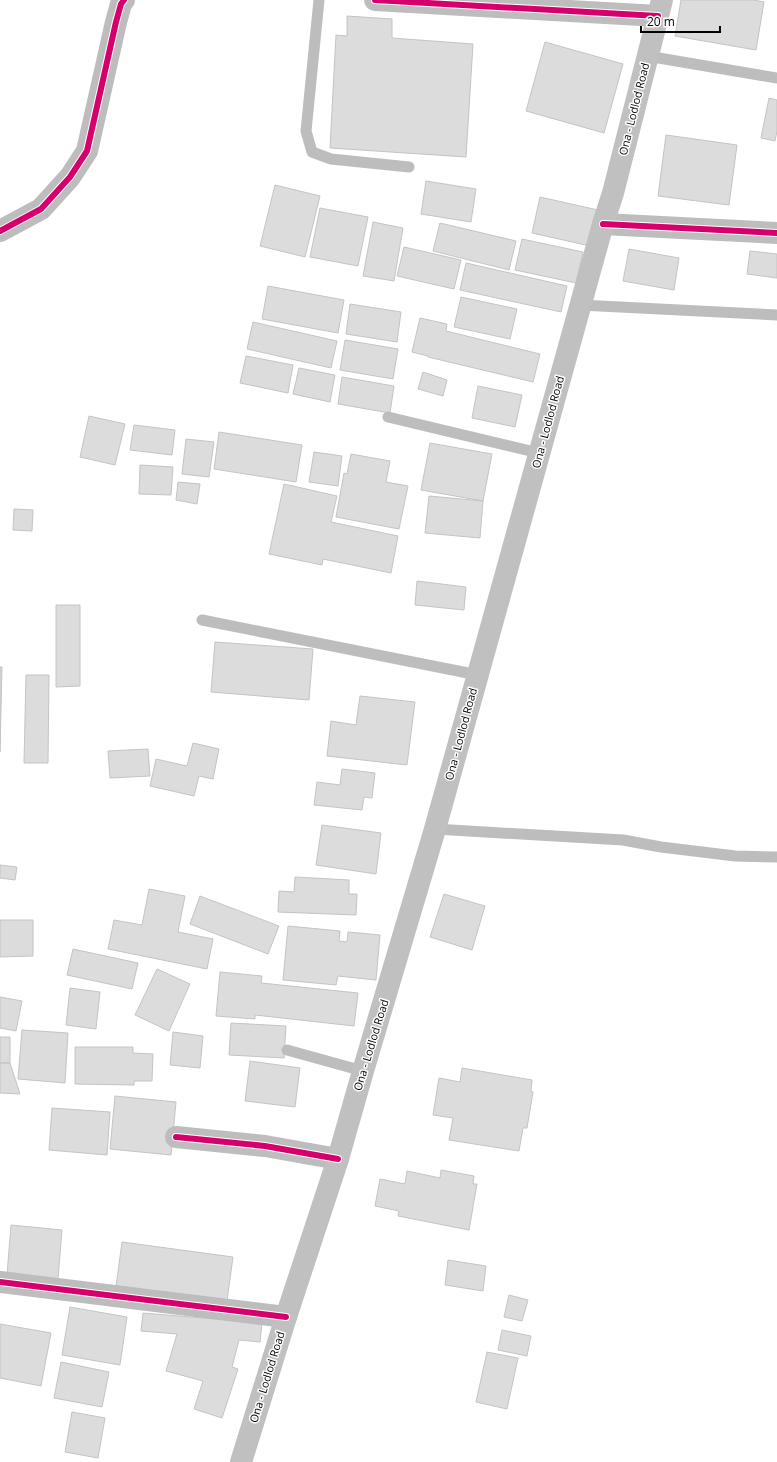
<svg xmlns="http://www.w3.org/2000/svg" width="777" height="1462" font-family="'Open Sans',sans-serif">
  <rect width="100%" height="100%" fill="#fff"/>
  <path fill="#dcdcdc" stroke="#c4c4c4" d="M681,0H754L764,2L756,50L675,36Z
    M347,16L392,19V38L473,44L466,157L330,148L336,35L347,36Z
    M545,42L623,64L604,133L526,111Z
    M769,98L777,100V131L775,141L761,138Z
    M666,135L737,145L729,205L658,196Z
    M426,181L476,189L471,222L421,214Z
    M275,185L320,196L305,257L260,246Z
    M540,197L598,210L590,246L532,233Z
    M320,208L368,217L358,266L310,257Z
    M373,222L403,228L394,281L363,276Z
    M440,223L516,241L509,270L433,251Z
    M522,239L583,252L576,283L515,270Z
    M404,247L461,260L454,289L397,276Z
    M629,249L679,258L674,290L623,281Z
    M750,251L777,254V278L747,274Z
    M466,263L567,286L561,312L460,290Z
    M268,286L344,300L338,333L262,319Z
    M461,297L517,309L510,339L454,327Z
    M350,304L401,312L397,342L346,334Z
    M420,318L447,324L446,331L540,354L533,382L428,357V356L412,352Z
    M253,322L337,341L331,368L247,349Z
    M345,340L398,349L393,379L340,370Z
    M246,356L293,365L288,393L240,383Z
    M299,368L335,375L330,402L293,394Z
    M423,372L447,380L443,396L418,389Z
    M342,377L394,386L390,413L338,404Z
    M478,386L522,395L515,427L472,418Z
    M89,416L125,424L115,465L80,457Z
    M134,425L175,430L172,455L130,450Z
    M219,432L302,445L296,482L214,469Z
    M186,439L214,442L209,477L182,474Z
    M430,443L492,454L483,501L421,490Z
    M314,452L342,456L338,486L309,482Z
    M351,454L390,461L386,482L408,486L399,529L336,517L344,473L347,474Z
    M140,465L173,467L171,495L139,494Z
    M178,482L200,484L197,504L176,500Z
    M284,484L337,496L331,522L398,536L391,573L323,559L322,565L269,554Z
    M429,496L483,501L480,538L425,533Z
    M14,509L33,510L32,531L13,530Z
    M417,581L466,587L464,610L415,605Z
    M56,605H80V686L56,687Z
    M215,642L313,649L309,700L211,692Z
    M0,667H2L0,752Z
    M26,675H49L48,763H24Z
    M360,696L415,702L407,765L327,756L331,721L356,725Z
    M193,743L219,749L213,779L199,776L194,796L150,786L156,759L187,766Z
    M148,749L150,776L110,778L108,751Z
    M342,769L375,773L372,798L364,797L362,810L314,805L317,782L340,785Z
    M322,825L381,833L376,874L316,865Z
    M0,865L17,867L15,880L0,878Z
    M295,877L349,880V894H357L356,915L278,912L279,891L294,892Z
    M149,889L185,896L178,932L213,939L207,969L108,949L114,920L142,925Z
    M444,894L485,906L472,950L430,937Z
    M200,896L279,926L268,954L190,924Z
    M0,920H33V956L0,957Z
    M288,926L340,931L339,941L347,942L348,932L380,935L376,980L338,976L336,985L283,980Z
    M73,949L138,963L132,989L67,975Z
    M157,969L190,984L169,1031L135,1015Z
    M220,972L262,976L261,983L358,993L354,1026L255,1015V1019L216,1016Z
    M70,988L100,992L96,1029L66,1025Z
    M0,997L22,1001L16,1031L0,1028Z
    M231,1023L286,1026L284,1058L229,1055Z
    M22,1030L68,1033L65,1083L18,1079Z
    M173,1032L203,1036L200,1068L170,1065Z
    M0,1037H10V1063H0Z
    M75,1047H133V1053L153,1054L152,1081H134V1085L75,1084Z
    M250,1061L300,1068L295,1107L245,1101Z
    M0,1063H10L20,1094L0,1093Z
    M462,1068L532,1080L531,1091L533,1092L527,1128H523L519,1151L449,1140L453,1118L433,1115L439,1078L460,1082Z
    M115,1096L176,1102L171,1155L110,1149Z
    M52,1108L110,1112L107,1155L49,1150Z
    M441,1170L474,1176L473,1184H477L469,1230L398,1216L399,1211L375,1206L380,1179L405,1184L407,1171L440,1178Z
    M11,1225L62,1230L58,1279L7,1275Z
    M122,1242L233,1257L226,1308L115,1294Z
    M448,1260L486,1266L483,1291L445,1285Z
    M509,1295L528,1300L522,1321L504,1317Z
    M70,1307L127,1317L120,1365L62,1355Z
    M143,1313L262,1323L260,1342L239,1340L232,1367L238,1369L222,1418L194,1409L203,1381L166,1371L177,1334L141,1331Z
    M0,1324L51,1333L41,1386L0,1378Z
    M502,1330L531,1336L527,1356L498,1350Z
    M487,1352L518,1358L507,1409L476,1402Z
    M61,1362L109,1372L102,1407L54,1398Z
    M72,1412L105,1418L98,1458L65,1452Z"/>
  <g fill="none" stroke-linecap="round" stroke-linejoin="round">
    <path stroke="#bdbdbd" stroke-width="11" d="M319,0L306,131L312,152L331,159L409,167
      M647,56L777,78
      M580,305L777,315
      M388,417L539,453
      M202,620L478,675
      M435,829L623,840L661,847L735,856L777,857
      M287,1050L363,1071"/>
    <path stroke="#bdbdbd" stroke-width="22" d="M375,0L658,16
      M603,224L777,233
      M0,231L41,209L70,177L87,151L116,22L121,4L124,0
      M176,1137L265,1146L338,1159
      M0,1282L286,1317"/>
    <path stroke="#c0c0c0" stroke-width="22" d="M241,1462L286,1317L338,1159L363,1071L435,829L603,224L613,193L662,0"/>
    <defs>
      <path id="cycleway" d="M375,0L658,16
        M603,224L777,233
        M0,231L41,209L70,177L87,151L116,22L121,4L124,0
        M176,1137L265,1146L338,1159
        M0,1282L286,1317"/>
    </defs>
    <use href="#cycleway" stroke="#fff" stroke-width="8"/>
    <use href="#cycleway" stroke="#d6006c" stroke-width="6"/>
  </g>
  <g text-anchor="middle" stroke-width="3" stroke-linejoin="round" paint-order="stroke">
    <g font-size="11" fill="#000" stroke="#fff">
      <text transform="translate(634 109) rotate(-76)" y="4">Ona - Lodlod Road</text>
      <text transform="translate(548 422) rotate(-75)" y="4">Ona - Lodlod Road</text>
      <text transform="translate(461 734) rotate(-75)" y="4">Ona - Lodlod Road</text>
      <text transform="translate(371 1045) rotate(-73)" y="4">Ona - Lodlod Road</text>
      <text transform="translate(267 1377) rotate(-73)" y="4">Ona - Lodlod Road</text>
    </g>
  </g>
  <path d="M641 26v6h79v-6" fill="none" stroke="#000000" stroke-width="2"/>
  <text x="647" y="26" font-size="12" fill="#000000" stroke="#ffffff" stroke-width="3" paint-order="stroke">20 m</text>
</svg>
